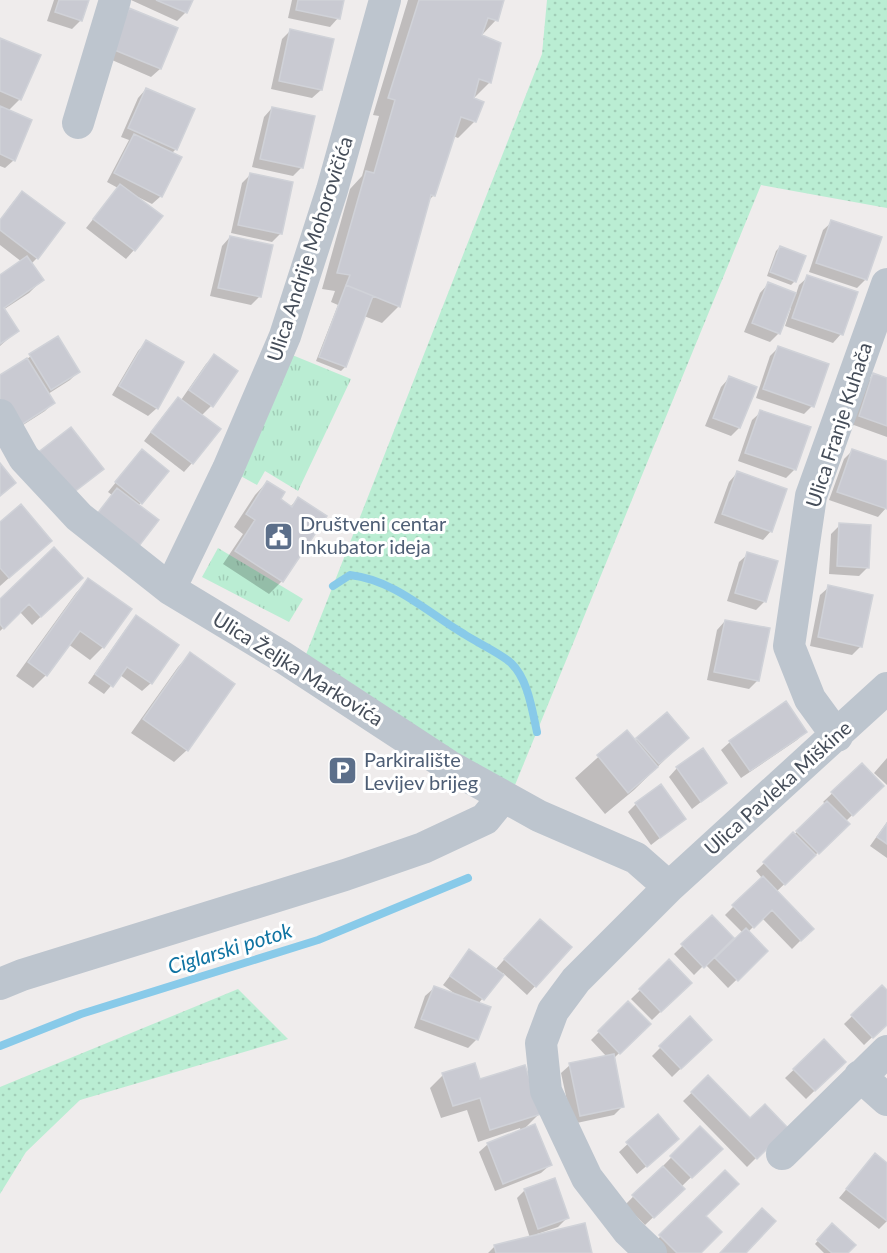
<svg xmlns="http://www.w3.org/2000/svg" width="887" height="1253" font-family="Lato,sans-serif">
  <defs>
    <pattern id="grass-dots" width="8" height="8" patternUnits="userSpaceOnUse" patternTransform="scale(1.5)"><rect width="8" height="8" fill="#baedd3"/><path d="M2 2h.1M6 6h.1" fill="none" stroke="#a1cdb7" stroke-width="1.8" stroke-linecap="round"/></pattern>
    <pattern id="park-tufts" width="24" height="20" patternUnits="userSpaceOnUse" patternTransform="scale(1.5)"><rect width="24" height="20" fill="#baedd3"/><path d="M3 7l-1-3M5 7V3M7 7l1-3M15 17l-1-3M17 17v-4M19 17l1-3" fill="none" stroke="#a1cdb7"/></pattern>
  </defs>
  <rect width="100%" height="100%" fill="#efecec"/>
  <path fill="url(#grass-dots)" d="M547,0H887V208L761,185L515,785L452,755L305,657L542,54Z
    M238,989L288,1039L80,1100L26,1152L0,1194V1087Z"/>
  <path fill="url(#park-tufts)" d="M280,350L351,379L298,491L265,471L257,485L228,469Z
    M218,548L303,599L289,622L202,577Z"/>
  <path fill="#0003" d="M54,0H87L81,20L72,29L47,21Z
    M131,0H191L186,12L177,21Z
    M292,0H342L338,18L330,27L288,18Z
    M408,0H502L496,20L481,36L490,82L473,99L475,121L458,138L453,136L434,195L428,201L398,307L382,323L364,316L345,367L341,371L316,361L338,305L331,302L335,291L322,289L350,189L362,176L379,116L373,115Z
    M121,18L160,69L151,77L105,57Z
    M291,30L321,90L312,98L271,89L282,39Z
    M0,39L20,99L8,111L14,160L5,168L0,166Z
    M146,89L176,149L171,154L161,196L152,204L138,197L134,250L126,259L86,228L118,188L107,182L129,140L121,137L138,98Z
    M272,108L302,167L293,176L252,167L264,117Z
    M251,174L281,233L272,242L231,233L242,183Z
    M14,201L37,258L31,264L42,280L29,293L3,310L17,331L0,346V277L22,262L0,245V220Z
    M832,222L866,279L857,288L809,272L823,230Z
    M230,237L260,296L251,305L210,296L222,246Z
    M780,247L795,281L791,285L767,276L776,251Z
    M808,277L841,334L833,343L785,326L791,308L789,307L778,334L770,342L744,332L760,293L768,284L796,294L799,285Z
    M58,338L78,372L70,380L48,394L53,403L45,411L9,434L0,420V377Z
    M146,342L157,408L148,416L112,395L138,351Z
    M778,348L812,406L804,414L756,398L770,356Z
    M215,356L211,406L201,416L192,463L184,472L144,441L170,407L178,399L181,400L206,364Z
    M874,375L887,379V437L851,424L865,384Z
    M729,378L739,428L731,436L705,426L721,387Z
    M761,412L795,469L786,478L738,461L752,420Z
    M852,451L887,463V507L878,517L829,500L844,459Z
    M134,460L167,471L138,506L82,532L112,495L108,492Z
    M737,473L771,531L763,540L714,523L729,482Z
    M267,482L279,500L290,507L298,499L282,581L269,594L223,564L243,534L234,527L255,495Z
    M0,524L50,541L0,586Z
    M840,525L868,567L859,576L829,574L831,534Z
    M748,554L765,601L756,610L727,601L739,562Z
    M81,578L32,625L20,612L0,631V601Z
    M88,580L103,647L90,660L68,644L46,675L33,688L16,676L76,593Z
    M829,587L861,646L852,655L810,646L820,595Z
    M136,617L151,683L142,691L120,675L104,694L88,683L128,626Z
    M725,621L758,680L749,689L707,680L717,630Z
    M190,654L187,750L174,762L131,733L178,667Z
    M626,732L635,742L637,739L687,738L634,790L605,814L575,778Z
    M805,732L797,740L741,778L721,750L730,742Z
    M887,758V785L874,773Z
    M862,765L882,786L845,822L848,824L776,892L812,929L792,949L762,918L748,932L766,951L728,988L705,964L694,975L674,954L712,917L735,941L743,933L725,915L762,878L756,871L826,804L823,802Z
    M677,768L725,783L692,809L669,777Z
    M636,804L684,819L651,845L628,812Z
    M887,822V858L870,846Z
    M531,929L570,947L527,995L503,973L478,1004L477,1039L468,1048L414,1028L425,996L434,988L458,996L443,985L469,951L495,970Z
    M669,962L690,983L652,1020L631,999Z
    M882,987L887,993V1023L864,1045L844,1024Z
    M628,1003L649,1024L613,1059L623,1106L614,1115L572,1124L561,1073L570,1065L607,1057L591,1040Z
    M690,1018L710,1040L672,1077L652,1056Z
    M824,1041L844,1062L806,1099L785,1078Z
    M443,1075L479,1081L539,1114L523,1130L550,1165L541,1173L495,1191L479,1152L488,1144L521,1131L520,1128L478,1142L467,1110L441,1118L430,1088Z
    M708,1077L750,1121L786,1128L747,1167L683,1101Z
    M658,1116L669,1147L637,1174L619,1152Z
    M700,1128L720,1149L681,1187L683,1189L645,1225L625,1205Z
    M875,1155L887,1165V1221L879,1229L839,1198Z
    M725,1172L704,1216L699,1253H660L652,1245Z
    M525,1190L567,1218L558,1227L537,1234L538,1236L591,1253H488L495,1246L530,1238L517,1198Z
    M832,1225L846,1253H824L815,1244Z"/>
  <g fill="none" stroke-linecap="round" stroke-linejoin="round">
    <path stroke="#88cae9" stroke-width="8" d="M333,586L350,575C394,580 427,612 464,634C476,642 502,654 511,663C528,679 532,710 537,732
      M0,1046L81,1014L318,940L468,878"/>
  </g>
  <path fill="#c9cad2" stroke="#d0d2d8" stroke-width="1.5" d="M59,0H89L82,21L55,12Z
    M156,0H193L187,13Z
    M298,0H344L340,19L296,10Z
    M419,0H504L498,21L488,18L482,35L501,43L491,83L479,79L474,98L484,102L476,122L461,117L435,196L431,195L400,307L346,285L350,275L337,273L366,171L374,173L395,100L388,98Z
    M129,8L178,28L161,69L112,49Z
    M290,29L334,39L322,90L279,81Z
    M0,38L41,55L21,100L0,91Z
    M146,88L195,109L177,150L128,128Z
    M0,106L32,120L15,161L0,154Z
    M272,107L315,116L303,168L260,159Z
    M134,134L182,157L162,197L114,173Z
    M250,173L293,182L282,234L238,225Z
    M120,184L163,216L135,251L93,219Z
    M22,191L65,223L38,259L0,230V220Z
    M831,220L882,237L867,280L816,263Z
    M230,236L273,245L261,297L218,288Z
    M780,246L806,256L796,282L770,272Z
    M27,256L44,280L4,308L19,331L0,344V275Z
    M807,275L858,292L843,335L792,318Z
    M768,282L796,293L780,334L752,323Z
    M346,285L373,296L346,367L319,357Z
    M58,336L80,372L51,390L29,354Z
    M146,340L184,362L158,409L119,386Z
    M778,346L829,364L814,407L763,389Z
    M214,354L238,371L213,407L189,390Z
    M27,358L55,403L18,427L0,399V375Z
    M873,373L887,378V426L859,416Z
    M729,376L757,387L740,428L713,418Z
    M178,397L221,429L193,464L151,432Z
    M760,410L811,427L796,470L745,453Z
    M71,427L104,469L69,496L36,454Z
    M142,449L169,471L142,504L115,482Z
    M852,449L887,461V509L837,492Z
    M0,463L16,483L0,496Z
    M737,471L787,489L772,532L722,514Z
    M267,481L285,492L281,499L292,507L298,497L327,516L283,582L235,551L255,520L246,514Z
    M117,488L159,520L132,555L90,523Z
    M21,504L52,541L9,578L0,568V522Z
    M839,523L871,525L869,568L837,566Z
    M54,547L83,578L41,617L29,604L4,629L0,624V599Z
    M747,552L778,561L766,602L735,593Z
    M88,578L132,609L104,648L80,631L47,676L28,662Z
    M828,585L873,595L862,647L818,637Z
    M136,615L179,645L152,684L127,667L113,687L95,674Z
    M725,620L770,628L759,681L714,672Z
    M190,652L235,684L188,751L143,719Z
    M786,701L807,732L750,771L729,741Z
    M667,712L689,738L659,764L636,738Z
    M627,730L658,767L628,793L597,755Z
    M703,748L727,783L701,802L676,767Z
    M862,763L884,786L853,816L831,792Z
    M661,784L686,819L660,838L635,803Z
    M827,801L850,824L819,854L796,831Z
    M887,823V844L877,837Z
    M793,832L816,855L785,885L763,862Z
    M763,876L814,929L801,941L772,910L754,928L732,905Z
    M712,915L734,938L704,968L681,944Z
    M540,919L572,947L536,987L504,959Z
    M746,928L768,951L738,981L715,958Z
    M469,949L504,975L484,1000L450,976Z
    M669,959L692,983L661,1012L639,989Z
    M882,985L887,990V1025L873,1038L851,1015Z
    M434,986L491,1007L478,1040L421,1019Z
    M628,1001L651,1024L620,1054L598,1031Z
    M690,1016L712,1040L681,1069L659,1046Z
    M824,1039L846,1062L815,1091L793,1069Z
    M614,1054L624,1107L580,1116L569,1063Z
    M475,1063L480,1079L525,1065L541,1114L490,1130L480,1098L453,1106L442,1073Z
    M708,1075L750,1118L765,1104L788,1128L757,1159L691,1092Z
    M658,1114L679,1139L647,1167L626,1142Z
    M535,1124L552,1165L503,1184L487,1143Z
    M700,1126L723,1149L692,1178L670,1156Z
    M875,1153L887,1163V1221L846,1189Z
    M663,1166L685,1189L654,1218L632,1195Z
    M725,1170L739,1184L706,1216L722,1232L701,1253H677L659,1235Z
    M555,1178L569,1218L538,1229L524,1189Z
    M762,1208L776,1221L746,1253H720Z
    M585,1223L592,1253H496L494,1245Z
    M832,1223L856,1245L848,1253H832L817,1240Z"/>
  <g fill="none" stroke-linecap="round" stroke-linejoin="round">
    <path stroke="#bdc5ce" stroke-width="32" d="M78,123L115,0
      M0,415L24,458L79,517L170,589L281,656L449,766L539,816L636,858L669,887
      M170,589L228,469L285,336L332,190L385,0
      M837,736L810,699L789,646L811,496L887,284
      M0,984L22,975L345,875L423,848L485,819L503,797
      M860,1076L887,1100
      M782,1154L887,1051
      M651,1253L628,1231L587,1178L546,1091L541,1043L553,1011L576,980L669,887L887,688"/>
  </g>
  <defs>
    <symbol id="civic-square" viewBox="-11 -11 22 22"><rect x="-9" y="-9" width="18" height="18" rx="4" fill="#5c6f8a" stroke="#fff"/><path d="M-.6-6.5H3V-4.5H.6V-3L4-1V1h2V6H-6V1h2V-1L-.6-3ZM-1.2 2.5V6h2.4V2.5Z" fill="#fff"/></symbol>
    <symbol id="parking-square" viewBox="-11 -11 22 22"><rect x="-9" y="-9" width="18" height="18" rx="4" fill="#5c6f8a" stroke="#fff"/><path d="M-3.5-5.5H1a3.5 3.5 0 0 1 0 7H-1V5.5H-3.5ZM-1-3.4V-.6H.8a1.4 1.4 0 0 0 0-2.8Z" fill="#fff"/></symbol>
  </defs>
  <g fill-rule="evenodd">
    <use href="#civic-square" x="262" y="520" width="33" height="33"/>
    <use href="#parking-square" x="326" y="754" width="33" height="33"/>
  </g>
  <g text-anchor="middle" stroke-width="6" stroke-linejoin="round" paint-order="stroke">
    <g font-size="20" fill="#454d59" stroke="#fff">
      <text transform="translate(310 249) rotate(-72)" y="7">Ulica Andrije Mohorovičića</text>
      <text transform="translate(839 425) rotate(-72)" y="7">Ulica Franje Kuhača</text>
      <text transform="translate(298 669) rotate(32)" y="7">Ulica Željka Markovića</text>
      <text transform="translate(778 788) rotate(-42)" y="7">Ulica Pavleka Miškine</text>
    </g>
    <g font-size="20" fill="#4e5e75" stroke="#fff" text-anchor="start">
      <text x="300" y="531">Društveni centar<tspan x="300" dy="23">Inkubator ideja</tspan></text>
      <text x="364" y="767">Parkiralište<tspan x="364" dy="23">Levijev brijeg</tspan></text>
    </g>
    <g font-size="21" font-style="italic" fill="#0f73a2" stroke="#fff">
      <text transform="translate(230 949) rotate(-17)" y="7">Ciglarski potok</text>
    </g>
  </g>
</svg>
